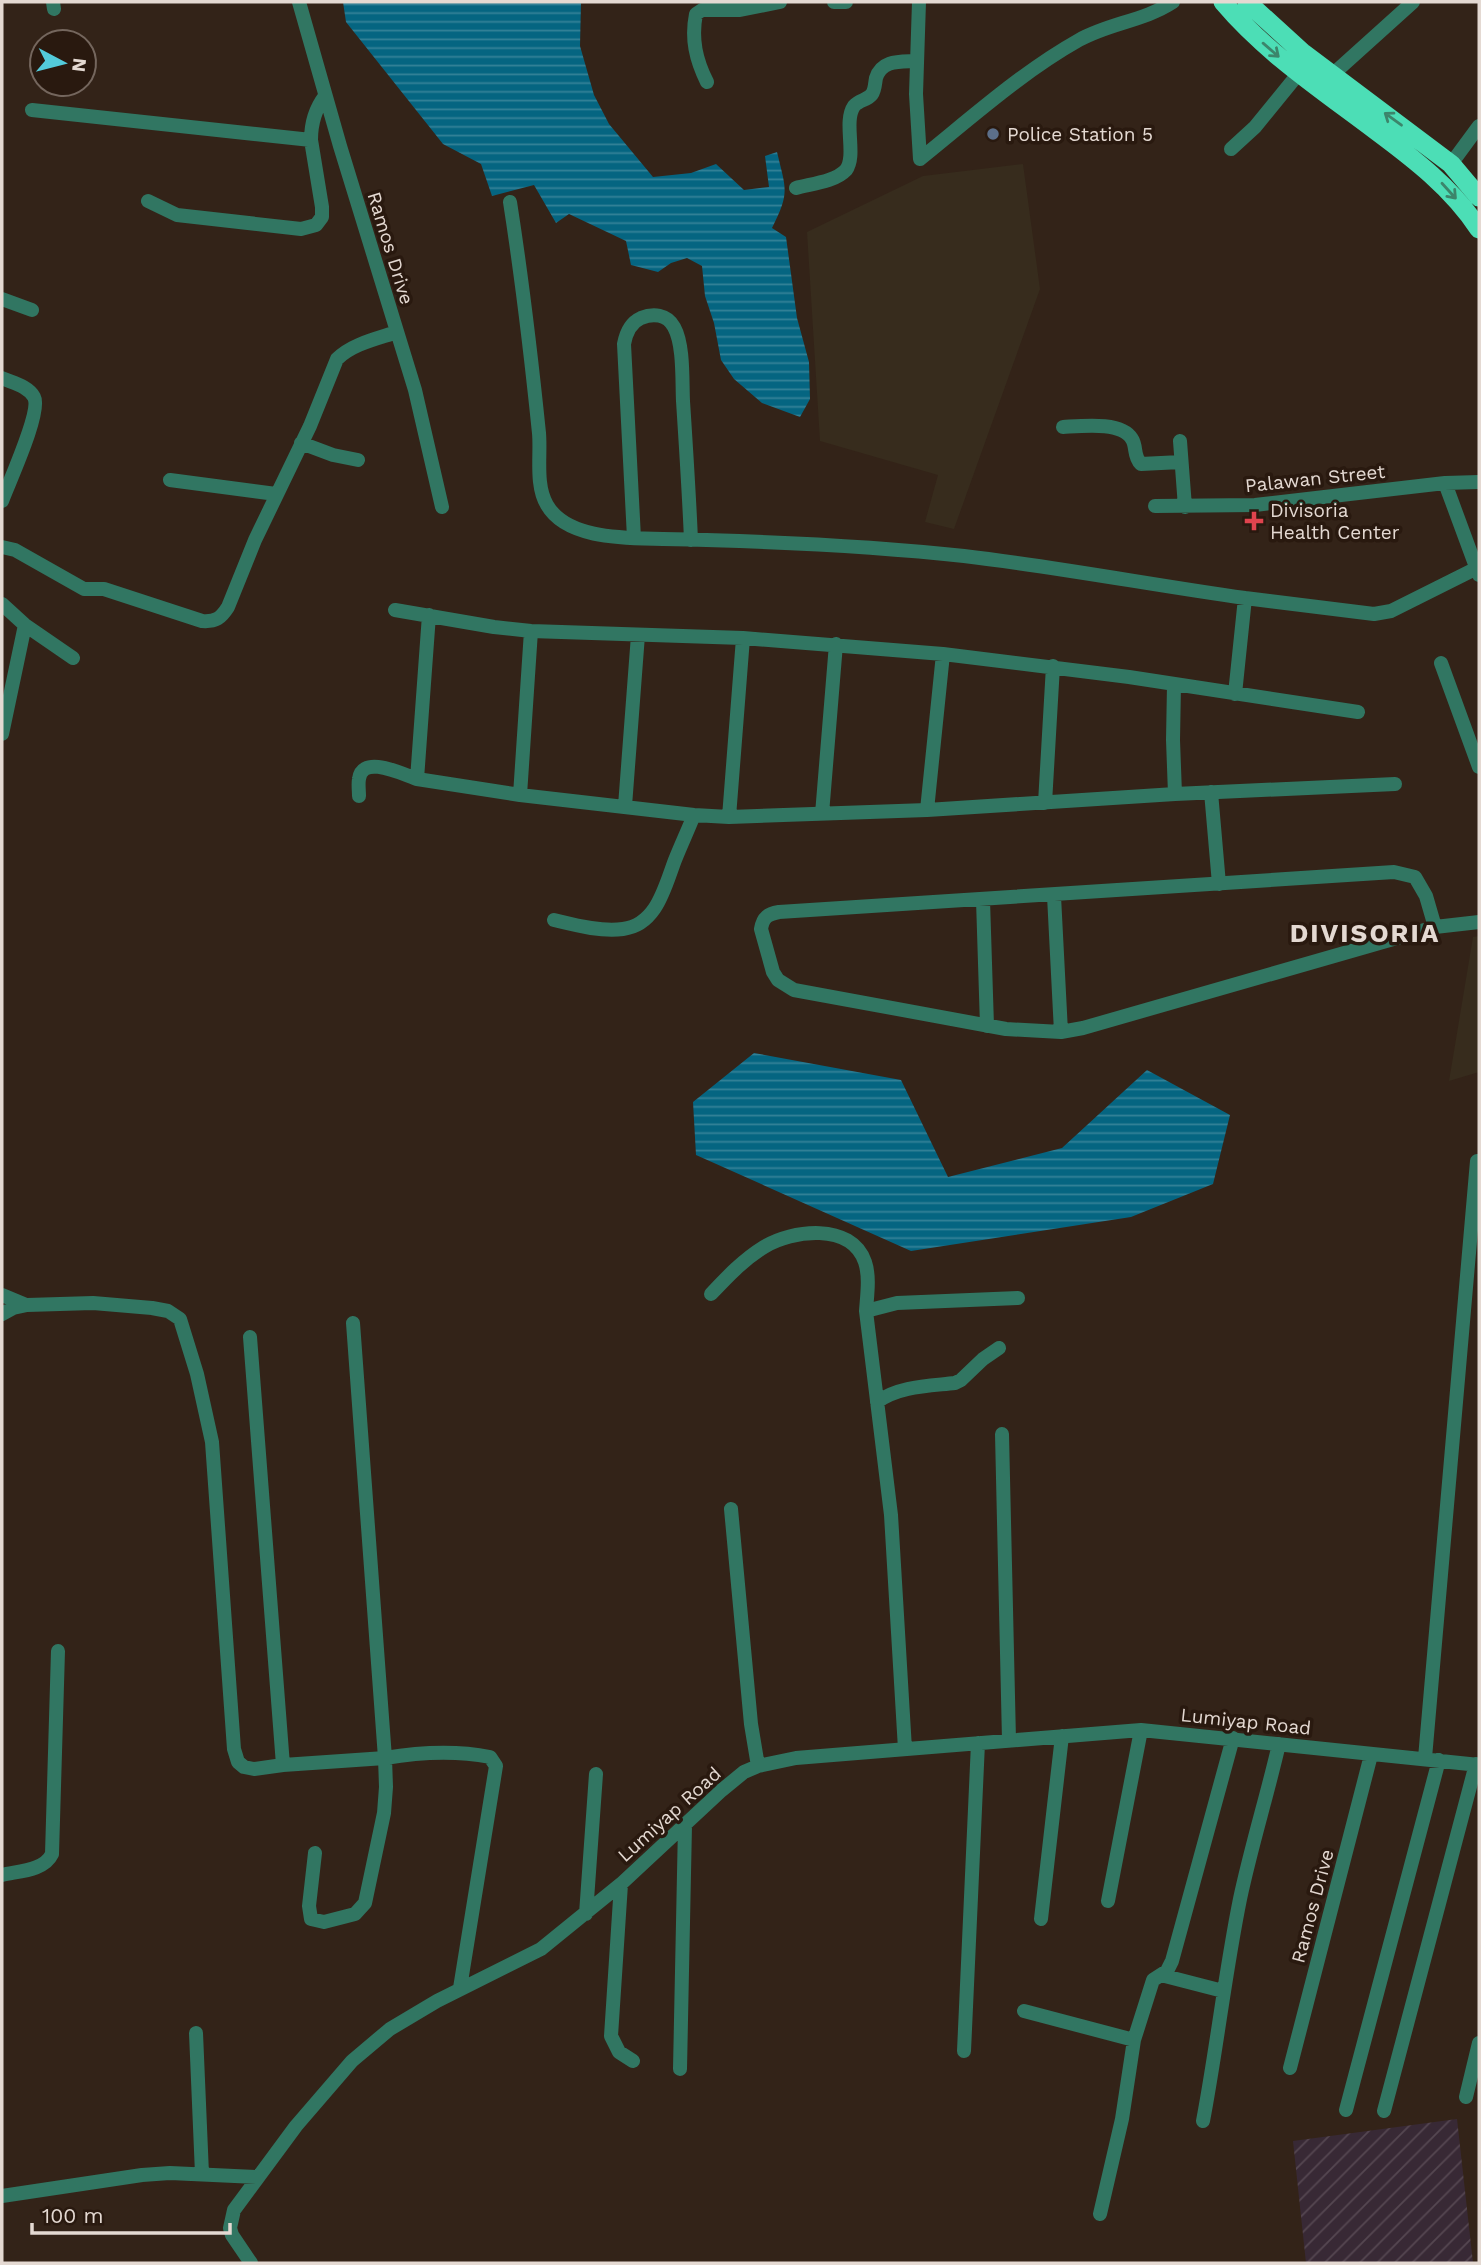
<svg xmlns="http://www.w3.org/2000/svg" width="1481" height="2265" font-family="'Work Sans',sans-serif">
  <defs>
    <pattern id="industrial-furrows" width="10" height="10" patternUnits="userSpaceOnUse" patternTransform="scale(1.75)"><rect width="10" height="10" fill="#382935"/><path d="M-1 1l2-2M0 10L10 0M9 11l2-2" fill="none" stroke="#554751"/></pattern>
    <pattern id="water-rules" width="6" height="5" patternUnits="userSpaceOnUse" patternTransform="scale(1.75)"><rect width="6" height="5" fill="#056581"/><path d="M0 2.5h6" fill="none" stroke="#358298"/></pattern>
  </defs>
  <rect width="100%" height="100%" fill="#332318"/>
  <path fill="url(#industrial-furrows)" d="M1457,2119L1473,2263H1306L1293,2141Z"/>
  <path fill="#372c1d" d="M1023,164L1040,289L954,529L925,522L938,475L820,441L807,232L923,176Z
    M1479,936V1072L1449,1081L1473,937Z"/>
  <path fill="url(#water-rules)" d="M343,2H581L580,46L594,95L609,124L653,177L691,173L716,164L744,190L769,187L765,156L777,152C786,190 790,192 772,228L786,237L797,318L809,362L810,399L800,417L762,403L734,379L721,360L714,323L705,296L702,266L687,258L671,263L658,272L631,265L626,241L569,214L556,223L534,185L492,196L481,164L443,144L346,22Z
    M754,1053L901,1080L948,1177L1062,1148L1147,1070L1230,1115L1213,1184L1131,1217L911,1251L696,1155L693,1102Z"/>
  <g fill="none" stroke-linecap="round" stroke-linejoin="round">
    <path stroke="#317662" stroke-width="14" d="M53,2L54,9
      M299,2L340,146L415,390L442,507
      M834,2H846
      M919,2L916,94L920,159
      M1332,75L1413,2
      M707,82C696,60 691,39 696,14L702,10H740L780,2
      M32,110L311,140
      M1231,149L1255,127L1299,73
      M920,159C971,118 1022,72 1079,40C1109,23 1144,21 1173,2
      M1451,164L1479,126
      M796,188C810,184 835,182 846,170C857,155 843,122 854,106C859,100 868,100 872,94C875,90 875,83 876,78C882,59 901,62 917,61
      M148,201L177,215L301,229L316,225L322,217V207L311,140C311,123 315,109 325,96
      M510,202C522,279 531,355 539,433C541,455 535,485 547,505C567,540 628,538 663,539C763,541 864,545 964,556C1058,567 1152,585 1245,598L1235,694
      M2,299L32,310
      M2,378C13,383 28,386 34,397C42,411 9,482 2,501
      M1063,427C1081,426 1122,421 1132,439C1137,447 1133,456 1141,464L1181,462
      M1180,441L1185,507
      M301,443L333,455L358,460
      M170,480L276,494
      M1445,483L1479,575
      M1155,506L1255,505L1445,483L1479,482
      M634,538L624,344C626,333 630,323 641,318C653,313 667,314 674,327C684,345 682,380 683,401C686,447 689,493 691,540
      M2,547L15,550L84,589H104L202,621C216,622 221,618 228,607L255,540L310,426L337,359C352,344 376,339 397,332
      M1245,598L1374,614L1391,611L1477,568
      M2,604L25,625L73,658
      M395,610L494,627L531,631L743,638L943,654L1129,677L1358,712
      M429,615L417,779L520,795L694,815L729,817L927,810L1175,794L1395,784
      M1441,663L1479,767
      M1174,685L1173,740L1175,794
      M2,734L25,625
      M1211,792L1219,884
      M520,795L531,631
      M359,796C359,791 358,784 359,779C362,754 402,774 417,779
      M1045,803L1053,666
      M625,806L638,635
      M927,810L943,654
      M822,814L836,644
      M729,817L743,638
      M1054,896L1061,1032
      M983,900L987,1026
      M554,920C575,925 601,932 623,929C657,925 665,886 675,860C681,845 688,830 694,815
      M1435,927L1426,896L1415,877L1394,872L779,912C768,914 763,917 761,929L773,972L778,980L794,990L1006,1029L1061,1032L1083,1028L1435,927L1479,922
      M711,1294C727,1277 743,1260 764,1247C792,1230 851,1222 865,1262C870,1277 867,1296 866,1311
      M2,1295L26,1305
      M2,1314L13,1308L27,1305L93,1303L152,1308L168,1311L180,1319L197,1374L212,1442L234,1749L238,1762L244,1767L254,1769L283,1765L385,1758L386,1787L384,1813L365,1903L355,1914L324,1922L311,1919L309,1906L315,1853
      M353,1323L385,1758C420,1752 455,1750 490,1757L496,1766L460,1988
      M250,1337L283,1765
      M877,1402C899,1386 929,1386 955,1383L961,1380L983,1359L999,1348
      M1002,1434L1009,1740
      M731,1509L751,1724L758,1766
      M905,1749L891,1515L866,1311L897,1303L1018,1298
      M1425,1758L1477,1161
      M2,1875C18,1871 44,1871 52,1854L58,1651
      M621,1884L611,2036L619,2052L633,2061
      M1108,1901L1141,1730
      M586,1914L596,1774
      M1041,1919L1062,1736
      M1161,1975L1223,1991
      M1024,2011L1134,2040
      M196,2033L202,2174
      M964,2051L978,1743
      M1290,2068L1371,1755
      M680,2069L685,1825
      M1466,2097L1479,2043
      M1346,2110L1439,1760
      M1384,2111L1476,1764
      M1203,2121C1217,2047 1225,1973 1240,1899C1251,1847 1267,1796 1279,1744
      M2,2196L142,2175L170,2173L257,2177
      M1100,2214L1122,2119L1134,2040L1153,1980L1167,1971L1172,1961L1233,1738
      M251,2263L232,2235L230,2228L234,2210L296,2126L352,2061L390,2029L437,2001L541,1949L621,1884L722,1790L744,1772L758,1766L796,1758L1141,1730L1479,1765"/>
    <path stroke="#4cdeb6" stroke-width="19" d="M1223,2C1266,53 1322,90 1375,130C1414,159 1452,188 1479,229
      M1247,2L1302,52L1451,164L1479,197"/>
  </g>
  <defs><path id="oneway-shaft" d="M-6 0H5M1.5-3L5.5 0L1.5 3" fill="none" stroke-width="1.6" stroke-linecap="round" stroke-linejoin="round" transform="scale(1.75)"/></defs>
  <g stroke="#3c856b">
    <use href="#oneway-shaft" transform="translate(1271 50) rotate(41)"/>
    <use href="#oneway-shaft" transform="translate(1393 119) rotate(-144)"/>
    <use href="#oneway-shaft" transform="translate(1449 191) rotate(48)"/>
  </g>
  <circle fill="#5c6f8a" stroke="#29190f" stroke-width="2.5" cx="993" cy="134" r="7"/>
  <path fill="#e0444e" stroke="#29190f" stroke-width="2.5" d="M1250.5 510.5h7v7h7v7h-7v7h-7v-7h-7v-7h7z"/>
  <g text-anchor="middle" stroke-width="7" stroke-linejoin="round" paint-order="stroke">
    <g font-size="19" fill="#e4d9d2" stroke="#29190f" text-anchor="start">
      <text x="1007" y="141">Police Station 5</text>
      <text x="1270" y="517">Divisoria<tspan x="1270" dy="22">Health Center</tspan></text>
    </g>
    <g font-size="19" fill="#e4d9d2" stroke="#29190f">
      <text transform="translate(391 248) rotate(73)" y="7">Ramos Drive</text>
      <text transform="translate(1315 478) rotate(-6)" y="7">Palawan Street</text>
      <text transform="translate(1246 1721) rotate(6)" y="7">Lumiyap Road</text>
      <text transform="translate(669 1814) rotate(-42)" y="7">Lumiyap Road</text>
      <text transform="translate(1312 1906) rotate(-75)" y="7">Ramos Drive</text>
    </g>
    <g font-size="26" font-weight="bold" letter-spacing="2" fill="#e4d9d2" stroke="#29190f">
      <text x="1365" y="942">DIVISORIA</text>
    </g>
  </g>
  <rect width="1481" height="2265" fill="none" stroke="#e4d9d2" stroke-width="7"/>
  <g transform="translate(63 63) rotate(97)"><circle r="33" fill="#29190f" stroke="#74665d" stroke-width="2"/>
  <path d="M0-5L12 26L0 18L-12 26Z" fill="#53cbdb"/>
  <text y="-10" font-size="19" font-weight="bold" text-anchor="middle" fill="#e4d9d2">N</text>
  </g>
  <path d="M32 2223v10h198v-10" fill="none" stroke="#e4d9d2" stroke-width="3.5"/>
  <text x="42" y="2223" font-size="21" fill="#e4d9d2" stroke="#29190f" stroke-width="5" paint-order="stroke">100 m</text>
</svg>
